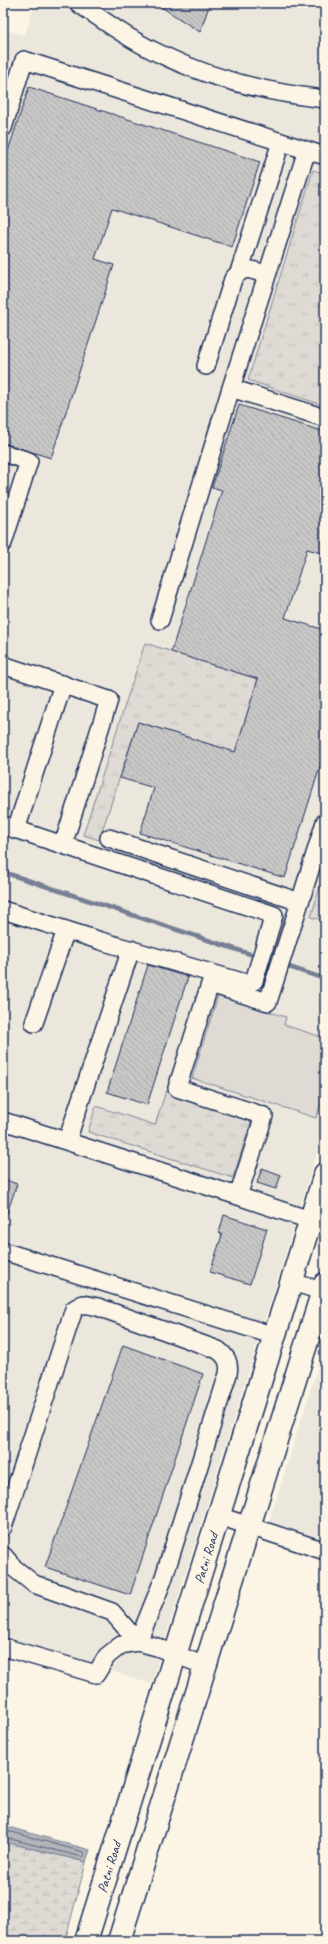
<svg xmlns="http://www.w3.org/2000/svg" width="328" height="1944" font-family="Caveat,sans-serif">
  <defs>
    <pattern id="grass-tufts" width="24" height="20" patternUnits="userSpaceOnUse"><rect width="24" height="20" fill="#dfdbd4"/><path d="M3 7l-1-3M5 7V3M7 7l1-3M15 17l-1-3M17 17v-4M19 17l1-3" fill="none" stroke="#bfbcb8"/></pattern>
    <pattern id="wetland-marsh" width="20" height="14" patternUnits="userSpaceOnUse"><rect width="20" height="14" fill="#dfdbd4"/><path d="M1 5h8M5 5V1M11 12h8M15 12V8" fill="none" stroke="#bfbcb8"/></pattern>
    <pattern id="building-back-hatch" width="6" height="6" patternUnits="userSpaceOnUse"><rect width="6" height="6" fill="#c8c7c6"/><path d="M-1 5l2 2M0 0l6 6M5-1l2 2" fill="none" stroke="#ababac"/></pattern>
  </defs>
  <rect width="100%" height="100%" fill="#fcf5e5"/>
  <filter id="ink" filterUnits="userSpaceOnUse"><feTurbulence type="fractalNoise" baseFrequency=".025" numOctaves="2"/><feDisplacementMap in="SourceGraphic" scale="8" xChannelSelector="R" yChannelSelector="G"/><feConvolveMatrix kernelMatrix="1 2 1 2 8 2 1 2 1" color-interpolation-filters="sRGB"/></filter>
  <g filter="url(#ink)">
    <path fill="#ece7dc" d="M35,3H325V1126L151,1684L3,1636V29L25,35Z
      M325,1345V1544L267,1528Z"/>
    <path fill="url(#grass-tufts)" stroke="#7d8599" d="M313,170L325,174V406L248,380Z
      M145,643L258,679L235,752L138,722L99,840L83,835Z
      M325,869V921L311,917Z
      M166,1091L252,1119L233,1178L88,1132L96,1106L155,1125Z"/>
    <path fill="url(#wetland-marsh)" stroke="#7d8599" d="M10,1843L86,1862L65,1941H3V1848Z"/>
    <path fill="#dfdbd4" stroke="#7d8599" d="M218,996L286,1017L284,1025L325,1038V1091L316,1118L192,1078Z"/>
    <path fill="#b2b4b8" stroke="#767f94" d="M3,1828H12L90,1850L86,1862L10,1843L3,1848Z"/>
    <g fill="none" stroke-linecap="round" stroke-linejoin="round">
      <path stroke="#576482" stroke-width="1" d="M3,1832H12L83,1852L84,1854L82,1857L11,1839L3,1843"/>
      <path stroke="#767f94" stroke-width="4.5" d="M3,872L250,954
        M283,965L325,979"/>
    </g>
    <path fill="url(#building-back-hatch)" stroke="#1b2f5e" d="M155,3H210L200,32Z
      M29,87L260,162L232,247L112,208L95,259L114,265L51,458L3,443V166Z
      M239,405L325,432V554L307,549L285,618L325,630V751L285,878L140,833L154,788L120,778L138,722L235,752L258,679L171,652L222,490L212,487Z
      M148,965L188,977L147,1105L107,1092Z
      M262,1168L281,1175L276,1189L257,1183Z
      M3,1179L17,1184L5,1219L3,1218Z
      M224,1215L267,1229L250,1284L210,1272L222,1235L219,1233Z
      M123,1345L203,1374L130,1595L45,1567Z"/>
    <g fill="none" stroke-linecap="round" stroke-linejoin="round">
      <defs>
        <path id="minor" d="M78,3C104,21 129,39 158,53C209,78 268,93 325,99
          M3,128L24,60L325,156
          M239,272L281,142
          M206,366L233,279C245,264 251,270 267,275
          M231,388L307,150
          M3,453L29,461L3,543
          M160,620L231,388L325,418
          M3,665L109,700L63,845L3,825
          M16,830L63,684
          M109,838L300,902L325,822
          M300,902L268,1002L210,984L177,1088L264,1116L238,1196L325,1225
          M3,910L101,941L249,984L254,981L274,915L63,845
          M34,1023L66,930
          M3,1121L238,1196
          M67,1141L131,949
          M3,1251L275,1336
          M292,1282L325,1292
          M219,1516L325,1551
          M3,1527L74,1309L83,1304L98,1307L218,1350C227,1357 230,1363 228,1374L163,1580L138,1642L112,1612L34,1584L14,1568L3,1555
          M3,1647L96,1674L107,1656L121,1645L138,1642L157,1647L205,1666"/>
        <path id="major" d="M86,1941L325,1174
          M119,1941L325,1284"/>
      </defs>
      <use href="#minor" stroke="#1b2f5e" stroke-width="20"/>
      <use href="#major" stroke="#1b2f5e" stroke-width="25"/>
      <use href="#minor" stroke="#fcf5e5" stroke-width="17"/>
      <use href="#major" stroke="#fcf5e5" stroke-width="22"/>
    </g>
  </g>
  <g text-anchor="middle" stroke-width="3" stroke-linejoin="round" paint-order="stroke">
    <g font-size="14" fill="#1b2f5e" stroke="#fcf5e5">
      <text transform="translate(206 1558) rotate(-73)" y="5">Patni Road</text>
      <text transform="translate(109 1867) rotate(-73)" y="5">Patni Road</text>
    </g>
  </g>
  <rect width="328" height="1944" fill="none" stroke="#fcf5e5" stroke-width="16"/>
  <rect x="8" y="8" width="312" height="1928" fill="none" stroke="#1b2f5e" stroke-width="1.5" filter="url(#ink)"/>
</svg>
